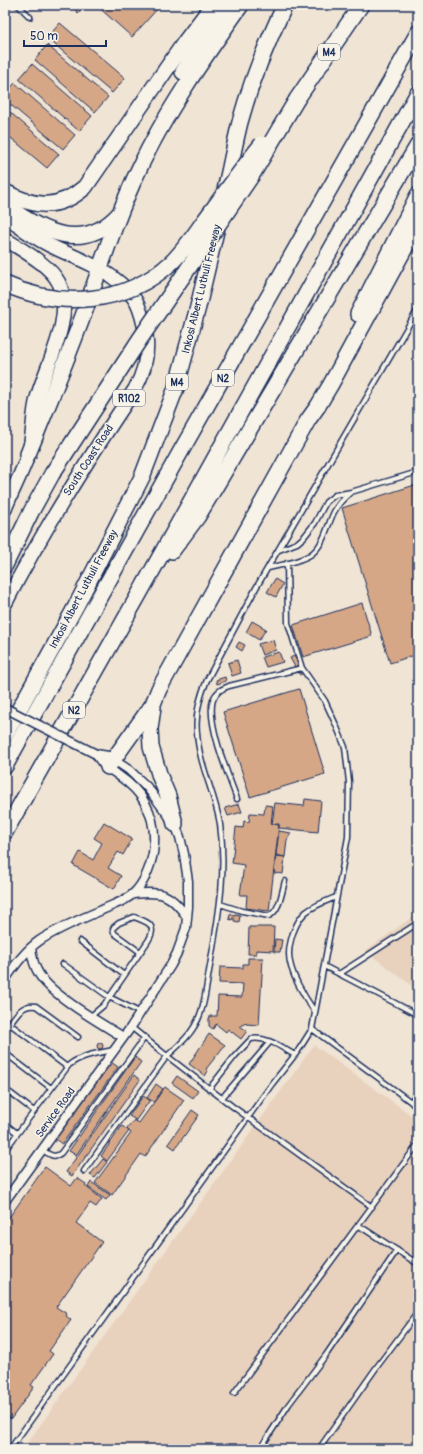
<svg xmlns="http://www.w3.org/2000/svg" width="423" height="1454" font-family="Pangolin,sans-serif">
  <rect width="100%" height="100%" fill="#f0e4d5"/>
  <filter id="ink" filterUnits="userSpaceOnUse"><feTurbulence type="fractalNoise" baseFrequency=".025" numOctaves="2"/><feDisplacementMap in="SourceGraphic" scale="8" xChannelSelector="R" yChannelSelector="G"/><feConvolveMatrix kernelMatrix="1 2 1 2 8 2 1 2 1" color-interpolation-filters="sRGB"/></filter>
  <g filter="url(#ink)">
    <path fill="#e8d2be" d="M418,913V990L365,951Z
      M314,1045L418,1120V1449H23Z"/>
    <path fill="#d5a787" stroke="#1b2f5e" d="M71,5H87L78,13Z
      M96,5H157L159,7L132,37Z
      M60,23L125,78L112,93L47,38Z
      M47,45L108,97L95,112L35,60Z
      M32,64L92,116L79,131L19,79Z
      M15,83L75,135L63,149L5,100V94Z
      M5,108L59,154L47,168L5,133Z
      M418,484V654L390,663L342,508Z
      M275,579L283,584L276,597L267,592Z
      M362,603L372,636L303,657L293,625Z
      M252,621L266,629L259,640L246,632Z
      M273,640L276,650L262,655L258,644Z
      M239,642L245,645L242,651L236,647Z
      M279,652L283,662L266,667L262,657Z
      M294,656L299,664L295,667L290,658Z
      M237,660L241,673L232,676L228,663Z
      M299,664L305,672L300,675L295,667Z
      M225,677L226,681L217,684L216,680Z
      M299,689L325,774L250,797L223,712Z
      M305,799L321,801L318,832L279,828V824H272L275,803L304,806Z
      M239,804L242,812L228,816L225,808Z
      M265,805L273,806L271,824L279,825L269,911L246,908L247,895H240L244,865L232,863L236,827L243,828L244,821L249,822L250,813L264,814Z
      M104,822L132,839L123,855L118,852L108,868L121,876L114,889L73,865L80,852L93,860L102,843L94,838Z
      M279,831L291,833L287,840L285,857L276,855Z
      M276,856L285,857L283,874L274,873Z
      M230,914L235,916V914L240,915L239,922L234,921V918H233L232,920L229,919Z
      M249,927H274L273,951L256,950V954H248Z
      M275,939L282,940L280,952H274Z
      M248,958H263L259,1025L246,1024V1023L240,1026L247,1031L241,1039L228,1029L226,1032L216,1024L213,1029L209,1026V1018H210V1016H217L218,996L242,997L243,984L219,983L220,967L243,968V964H248Z
      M209,1034L225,1045L206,1069L208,1071L205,1076L189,1064Z
      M97 1046a3 3 0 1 1 6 0a3 3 0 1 1-6 0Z
      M135,1057L141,1062L76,1155L69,1151Z
      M111,1062L118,1067L62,1144L55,1139Z
      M134,1075L140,1080L72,1176L66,1172Z
      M177,1076L198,1091L193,1098L172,1083Z
      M156,1084L163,1089L154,1102L147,1098Z
      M165,1087L184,1100L145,1157L141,1154L112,1195L95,1183L131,1133L127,1129L134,1120L139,1123Z
      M143,1096L150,1100L136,1120L129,1116Z
      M192,1110L199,1115L175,1149L168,1144Z
      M122,1126L129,1131L107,1161L101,1156Z
      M103,1159L107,1162L95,1178L90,1175Z
      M45,1167L71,1186L77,1178L86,1184L85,1186L102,1199L96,1207L90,1203L76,1223L102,1242L56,1307L67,1314L66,1316L71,1320L49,1351L53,1354L31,1385L34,1387L11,1419L8,1417L5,1421V1223Z
      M91,1182L110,1195L106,1200L88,1187Z"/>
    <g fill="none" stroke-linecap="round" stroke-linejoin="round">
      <defs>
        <path id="lane" d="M18,5L30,17
          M5,48L6,51
          M279,550L297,543L304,537L315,523L326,502L335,495L351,492L418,472
          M287,563L288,623L302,668
          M268,568C282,565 298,562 310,555C324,546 327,526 334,512C338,504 344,498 350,493
          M237,799C229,777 206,722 213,700C216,692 221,689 229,686L302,668L325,701L336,725L345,747L349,782L348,837L312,1029
          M220,904L242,911L269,916C280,911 282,891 285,881
          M80,941L124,975
          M63,964L109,997L139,1012
          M324,966L418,1015
          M339,974L418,923
          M315,1012C305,998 289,972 289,954C289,946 291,939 293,933C296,925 300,917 306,912C315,905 326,901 336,897
          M91,1016L104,1005L148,941C158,925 148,922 134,917L119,923L114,927L113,929L114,933L140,952
          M10,1024L67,1067
          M131,1027L167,1056C177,1047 187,1039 194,1027C205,1010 206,986 210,966C218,918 227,874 220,824C215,793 199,765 197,733C195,715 200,696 207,680L256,588L418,309
          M5,1031C13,1020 20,1003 36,1006L78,1037
          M5,1053L51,1088
          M5,1089L34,1111
          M209,1089L235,1056L251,1039C267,1036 282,1048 295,1055
          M222,1098L270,1042
          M411,1102L418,1091
          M5,1124L17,1133
          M5,1150L69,1065C81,1055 99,1053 114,1050
          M42,1150C49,1154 54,1159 61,1153L145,1037
          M84,1171L167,1056L232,1106L372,1207
          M358,1225L418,1264
          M234,1393L418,1144
          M10,1449L272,1084L298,1051L312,1029L411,1102L418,1110
          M260,1449L289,1404L326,1355L397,1250
          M319,1449L376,1368L418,1312"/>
        <path id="street" d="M133,894C162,891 170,893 187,917
          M31,948C32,957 34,966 39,974C51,995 102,1024 123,1037
          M5,980C14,966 25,951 39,941C58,928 81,919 102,910C112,905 126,901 134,893C145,882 150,868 153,853C156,834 154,819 145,803C139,791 128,782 118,775C113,771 107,768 103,764C100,761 98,757 96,754
          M5,1201L131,1027L171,965L177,953L186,928L188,907V881L184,854L180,837L175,824L147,787L129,770L108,756L96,754"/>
        <path id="primary" d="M5,216C19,227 35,238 51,246C80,260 113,270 133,297C139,304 142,316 144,325C150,348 146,369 135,389C88,459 43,530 5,604
          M5,239C22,250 50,265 59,283C75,317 46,365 37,398C32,416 34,437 28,455C22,473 12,491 5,509"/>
        <path id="highway" d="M183,72L225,5
          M297,99L361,5
          M5,192C34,208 59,210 85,187L185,42L213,5
          M224,194C230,170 234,146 240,122C251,82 267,42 285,5
          M5,205C41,231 83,254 119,214
          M358,314L418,195
          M28,454C48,405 69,355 87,305C103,260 118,213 139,169C165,113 205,56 241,5
          M172,551L198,516L418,145
          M5,565L31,512L52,474
          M153,707L150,729L151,747L160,777L168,796L175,824
          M5,735L76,606L142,477L176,388L198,307L217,227
          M5,766L181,451L418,33
          M108,767L153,704L159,689L308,420L318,406L331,384L418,224
          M5,832L142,589L418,93"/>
      </defs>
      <use href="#lane" stroke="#1b2f5e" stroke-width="7"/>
      <use href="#street" stroke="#1b2f5e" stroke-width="11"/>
      <use href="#primary" stroke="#1b2f5e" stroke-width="16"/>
      <use href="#highway" stroke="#1b2f5e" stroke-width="18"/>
      <use href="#lane" stroke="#f7f3e8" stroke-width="4"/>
      <use href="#street" stroke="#f7f3e8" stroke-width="8"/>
      <use href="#primary" stroke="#f7f3e8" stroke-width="13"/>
      <use href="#highway" stroke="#f7f3e8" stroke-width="15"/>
      <defs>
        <path id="street-bridge" d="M5,708L96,754"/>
        <path id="highway-bridge" d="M5,284C60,309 126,305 172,262C183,251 193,237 202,224C222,197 241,170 262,144
          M52,474L140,339L252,175L297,99"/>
      </defs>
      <use href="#street-bridge" stroke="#1b2f5e" stroke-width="11" stroke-linecap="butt"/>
      <use href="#highway-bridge" stroke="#1b2f5e" stroke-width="18" stroke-linecap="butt"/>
      <use href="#street-bridge" stroke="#f7f3e8" stroke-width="8"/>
      <use href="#highway-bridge" stroke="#f7f3e8" stroke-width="15"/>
    </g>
  </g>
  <g text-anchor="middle" stroke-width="3" stroke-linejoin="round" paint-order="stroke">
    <g fill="#f7f3e8" stroke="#5d6a87" stroke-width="1">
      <rect x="318" y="44" width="22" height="16" rx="3"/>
      <rect x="212" y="370" width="22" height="16" rx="3"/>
      <rect x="166" y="374" width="22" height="16" rx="3"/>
      <rect x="113" y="390" width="32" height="16" rx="3"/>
      <rect x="63" y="702" width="22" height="16" rx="3"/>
    </g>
    <g font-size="10" font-weight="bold" fill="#1b2f5e">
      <text x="329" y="56">M4</text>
      <text x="223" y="382">N2</text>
      <text x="177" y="386">M4</text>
      <text x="129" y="402">R102</text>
      <text x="74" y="714">N2</text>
    </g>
    <g font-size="11" fill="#1b2f5e" stroke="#f7f3e8">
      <text transform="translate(201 289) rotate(-76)" y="4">Inkosi Albert Luthuli Freeway</text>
      <text transform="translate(88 460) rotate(-57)" y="4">South Coast Road</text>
      <text transform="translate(83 589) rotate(-62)" y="4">Inkosi Albert Luthuli Freeway</text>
      <text transform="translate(55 1112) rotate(-54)" y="4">Service Road</text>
    </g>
  </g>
  <rect width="423" height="1454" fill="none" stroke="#f7f3e8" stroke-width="20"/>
  <rect x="10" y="10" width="403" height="1434" fill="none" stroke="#1b2f5e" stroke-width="1.5" filter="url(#ink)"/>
  <path d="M24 40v6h82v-6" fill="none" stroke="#1b2f5e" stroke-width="2"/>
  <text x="30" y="40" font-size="12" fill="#1b2f5e" stroke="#f7f3e8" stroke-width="3" paint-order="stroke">50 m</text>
</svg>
